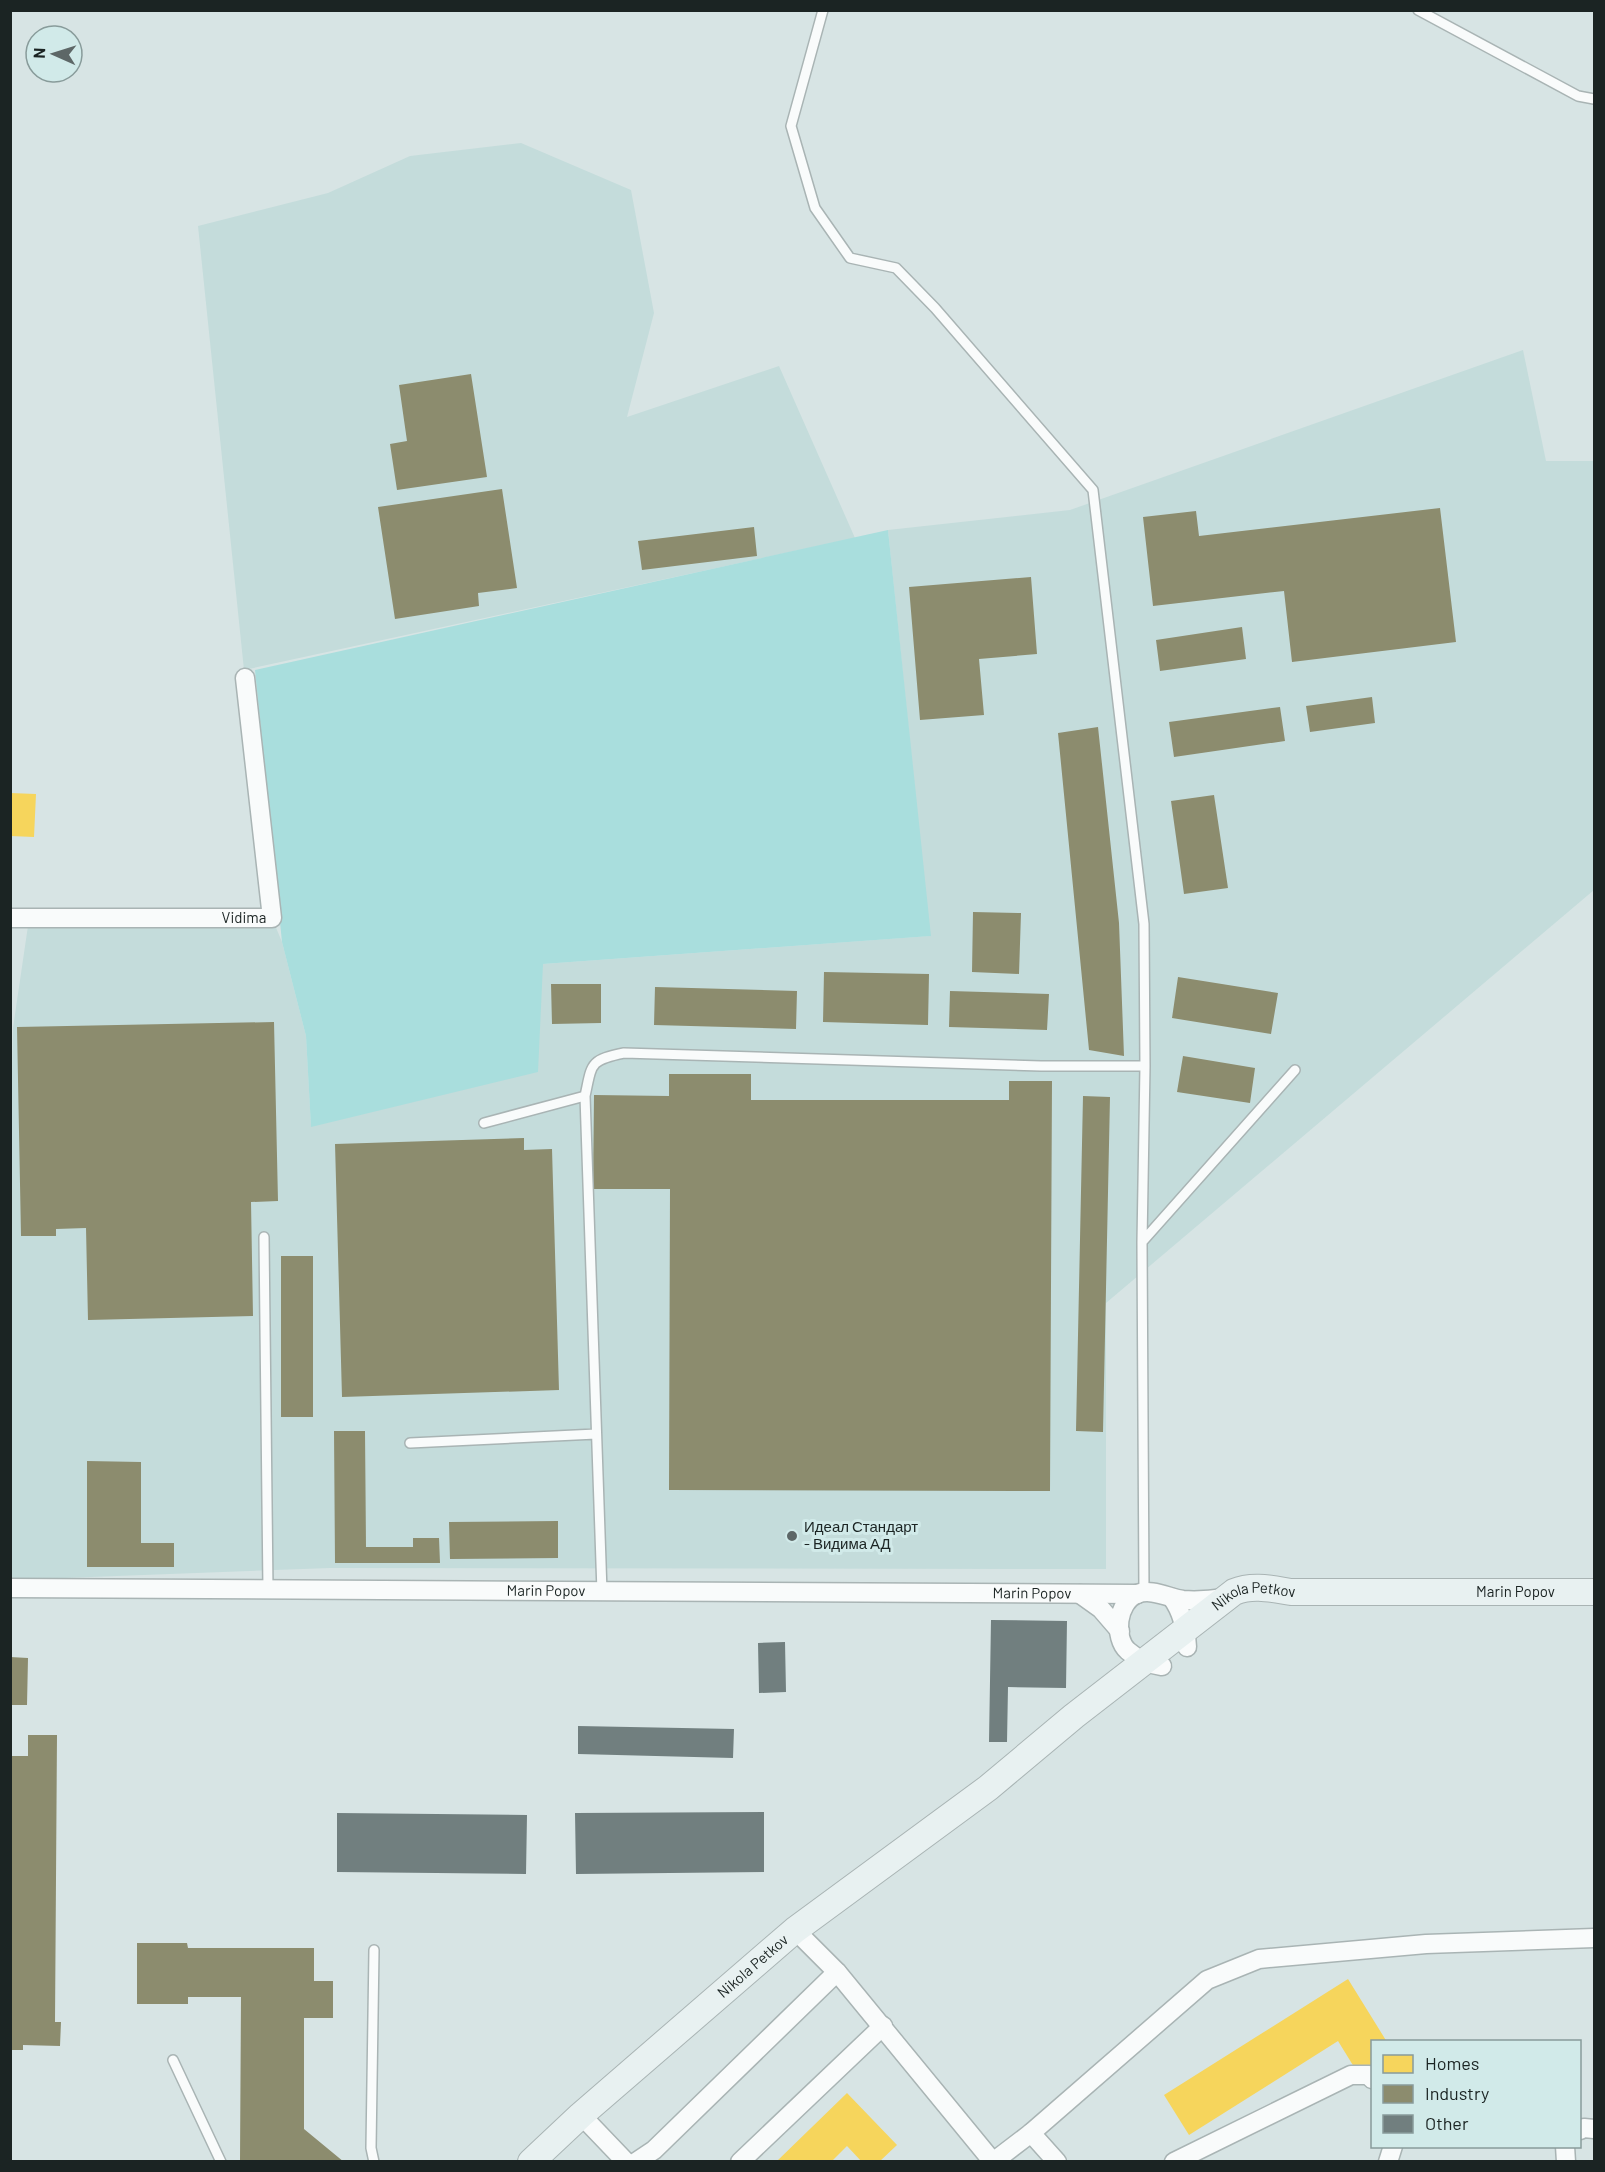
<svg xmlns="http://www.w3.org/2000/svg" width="1605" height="2172" font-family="Barlow,sans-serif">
  <rect width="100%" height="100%" fill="#d7e4e4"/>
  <path fill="#c4dcdb" d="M521,143L631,190L654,313L627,417L779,366L855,538L244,670L198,226L328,193L410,156Z
    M1523,350L1546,461H1594V890L1106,1303V1569L330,1568L11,1580L10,1160L13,1028L29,919L272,918L282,942L306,1036L311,1126L543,964L930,936L888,530L1070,510Z"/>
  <path fill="#a9dedd" d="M888,530L931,936L543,964L538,1072L311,1127L306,1036L282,942L255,670Z"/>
  <path fill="#f6d55c" d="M10,793L36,794L34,837L10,836Z
    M1348,1979L1387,2042H1372V2066L1359,2075L1338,2041L1189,2135L1164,2095Z
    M847,2093L897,2145L879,2162H862L847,2146L831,2162H776Z"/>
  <path fill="#8c8c6e" d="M471,374L487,477L397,490L390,444L407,441L399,385Z
    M502,489L517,588L478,593L479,606L395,619L378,507Z
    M1440,508L1456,642L1292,662L1284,591L1153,606L1143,517L1196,511L1199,536Z
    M754,527L757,556L642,570L638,541Z
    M1031,577L1037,654L979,659L984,715L920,720L909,587Z
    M1242,627L1246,659L1160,671L1156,640Z
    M1372,697L1375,723L1310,732L1306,706Z
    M1280,707L1285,741L1174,757L1169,722Z
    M1098,727L1119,923L1124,1056L1089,1050L1058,733Z
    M1214,795L1228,888L1184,894L1171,801Z
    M973,912L1021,913L1019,974L972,972Z
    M824,972L929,974L928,1025L823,1022Z
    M1178,977L1278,993L1271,1034L1172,1018Z
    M551,984H601V1023L552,1024Z
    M655,987L797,991L796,1029L654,1025Z
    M950,991L1049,994L1047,1030L949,1027Z
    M274,1022L278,1201L251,1202L253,1316L88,1320L86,1228L56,1229V1236H21L17,1027Z
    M1183,1056L1255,1068L1250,1103L1177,1092Z
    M669,1074H751V1100H1009V1081H1052L1050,1491L669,1490L670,1189H593L594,1095L669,1096Z
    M1083,1096L1110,1097L1103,1432L1076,1431Z
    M524,1138V1150L552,1149L559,1390L342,1397L335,1144Z
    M281,1256H313V1417H281Z
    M334,1431H365L366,1547H413V1538H439L440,1563H335Z
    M87,1461L141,1462V1543H174V1567H87Z
    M558,1521V1558L450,1559L449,1522Z
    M10,1657L28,1658L27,1705H10Z
    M28,1735H57L55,2022H61L60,2046L23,2045V2050H10V1756H28Z
    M137,1943H187L188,1948H314V1981H333V2018H304V2129L344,2162H240L241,1997H188V2004H137Z"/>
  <path fill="#717f7f" d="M991,1620L1067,1621L1066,1688L1008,1687L1007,1742H989Z
    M785,1642L786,1692L759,1693L758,1643Z
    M578,1726L734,1729L733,1758L578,1754Z
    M764,1812V1872L576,1874L575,1813Z
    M337,1813L527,1815L526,1874L337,1872Z"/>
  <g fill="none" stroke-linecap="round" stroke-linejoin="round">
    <defs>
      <path id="lane" d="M823,10L791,126L815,208L850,258L896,268L935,308L1093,490L1144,924L1145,1066L1142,1242L1144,1593
        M1418,10L1578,96L1594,99
        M484,1123L585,1096
        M264,1237L268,1590
        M1142,1242L1295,1070
        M410,1443L596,1434
        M602,1592L585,1096C592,1064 589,1060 624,1053L1041,1066H1145
        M374,1950L371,2148L374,2162
        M173,2060L221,2162"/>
      <g id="street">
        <path id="s1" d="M10,918H272L245,678"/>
        <path id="s2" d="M10,1588L1137,1594"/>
        <path d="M1080,1594L1101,1609L1120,1631"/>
        <path d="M1172,1598C1183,1613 1186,1630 1187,1647"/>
        <path d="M1162,1666C1149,1664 1138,1660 1128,1651C1113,1638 1117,1602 1137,1594C1151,1588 1169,1598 1183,1600C1197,1601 1211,1600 1225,1598"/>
        <path d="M795,1930L837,1972L993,2162"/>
        <path d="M581,2115L626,2162"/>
        <path d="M1580,2130L1584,2128L1594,2129"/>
        <path d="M1031,2133L1057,2162"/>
        <path d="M1565,2146L1566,2162"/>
        <path d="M636,2162L654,2150L837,1972"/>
        <path d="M740,2162L883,2026"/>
        <path d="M993,2162L1031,2133L1207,1980L1259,1959L1426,1944L1594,1938"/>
        <path d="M1174,2162L1351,2075H1369L1372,2079"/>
        <path d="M1388,2162L1393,2146"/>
      </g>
      <g id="secondary">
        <path id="s3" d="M531,2162L581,2115L795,1930L988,1788L1074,1716L1234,1592C1253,1584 1272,1589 1291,1592H1594"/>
      </g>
    </defs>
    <use href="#lane" stroke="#a9b4b4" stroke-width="12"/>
    <use href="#street" stroke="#a9b4b4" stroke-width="21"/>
    <use href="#secondary" stroke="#a9b4b4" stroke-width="28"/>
    <use href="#lane" stroke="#f9fbfb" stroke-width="9"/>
    <use href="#street" stroke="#f9fbfb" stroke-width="18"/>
    <use href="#secondary" stroke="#e8f1f1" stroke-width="26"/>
  </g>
  <circle fill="#5d6767" stroke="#d1eae9" stroke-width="2" cx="792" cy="1536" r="6"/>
  <g text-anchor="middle" stroke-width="6" stroke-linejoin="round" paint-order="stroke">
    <g font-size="15" fill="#1b2423" stroke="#d1eae9">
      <text dy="5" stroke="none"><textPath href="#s1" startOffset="234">Vidima</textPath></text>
      <text dy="5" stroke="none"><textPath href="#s2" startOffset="536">Marin Popov</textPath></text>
      <text dy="5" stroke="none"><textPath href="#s3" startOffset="1188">Marin Popov</textPath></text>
      <text dy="5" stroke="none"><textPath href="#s2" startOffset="1022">Marin Popov</textPath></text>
      <text dy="5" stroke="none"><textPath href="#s3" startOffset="924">Nikola Petkov</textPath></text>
      <text dy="5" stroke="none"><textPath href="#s3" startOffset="296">Nikola Petkov</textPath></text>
    </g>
    <g font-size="15" fill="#1b2423" stroke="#d1eae9" text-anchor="start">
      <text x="804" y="1532">Идеал Стандарт<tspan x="804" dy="17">- Видима АД</tspan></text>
    </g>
  </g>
  <rect width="1605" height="2172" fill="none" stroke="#1b2423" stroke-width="24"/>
  <rect x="1371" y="2040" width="210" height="108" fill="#d1eae9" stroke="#889b9a" stroke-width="1.5"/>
  <rect x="1383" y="2055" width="30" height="18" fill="#f6d55c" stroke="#889b9a" stroke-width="1.5"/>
  <text x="1425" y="2070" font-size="18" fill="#1b2423">Homes</text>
  <rect x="1383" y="2085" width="30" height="18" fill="#8c8c6e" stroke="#889b9a" stroke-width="1.5"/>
  <text x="1425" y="2100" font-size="18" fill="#1b2423">Industry</text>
  <rect x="1383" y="2115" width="30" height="18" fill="#717f7f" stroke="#889b9a" stroke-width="1.5"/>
  <text x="1425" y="2130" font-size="18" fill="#1b2423">Other</text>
  <g transform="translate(54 54) rotate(273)"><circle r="28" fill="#d1eae9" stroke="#889b9a" stroke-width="1.5"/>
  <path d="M0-4.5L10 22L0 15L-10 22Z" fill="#5d6767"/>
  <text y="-9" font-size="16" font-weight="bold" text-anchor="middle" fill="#1b2423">N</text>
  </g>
</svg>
